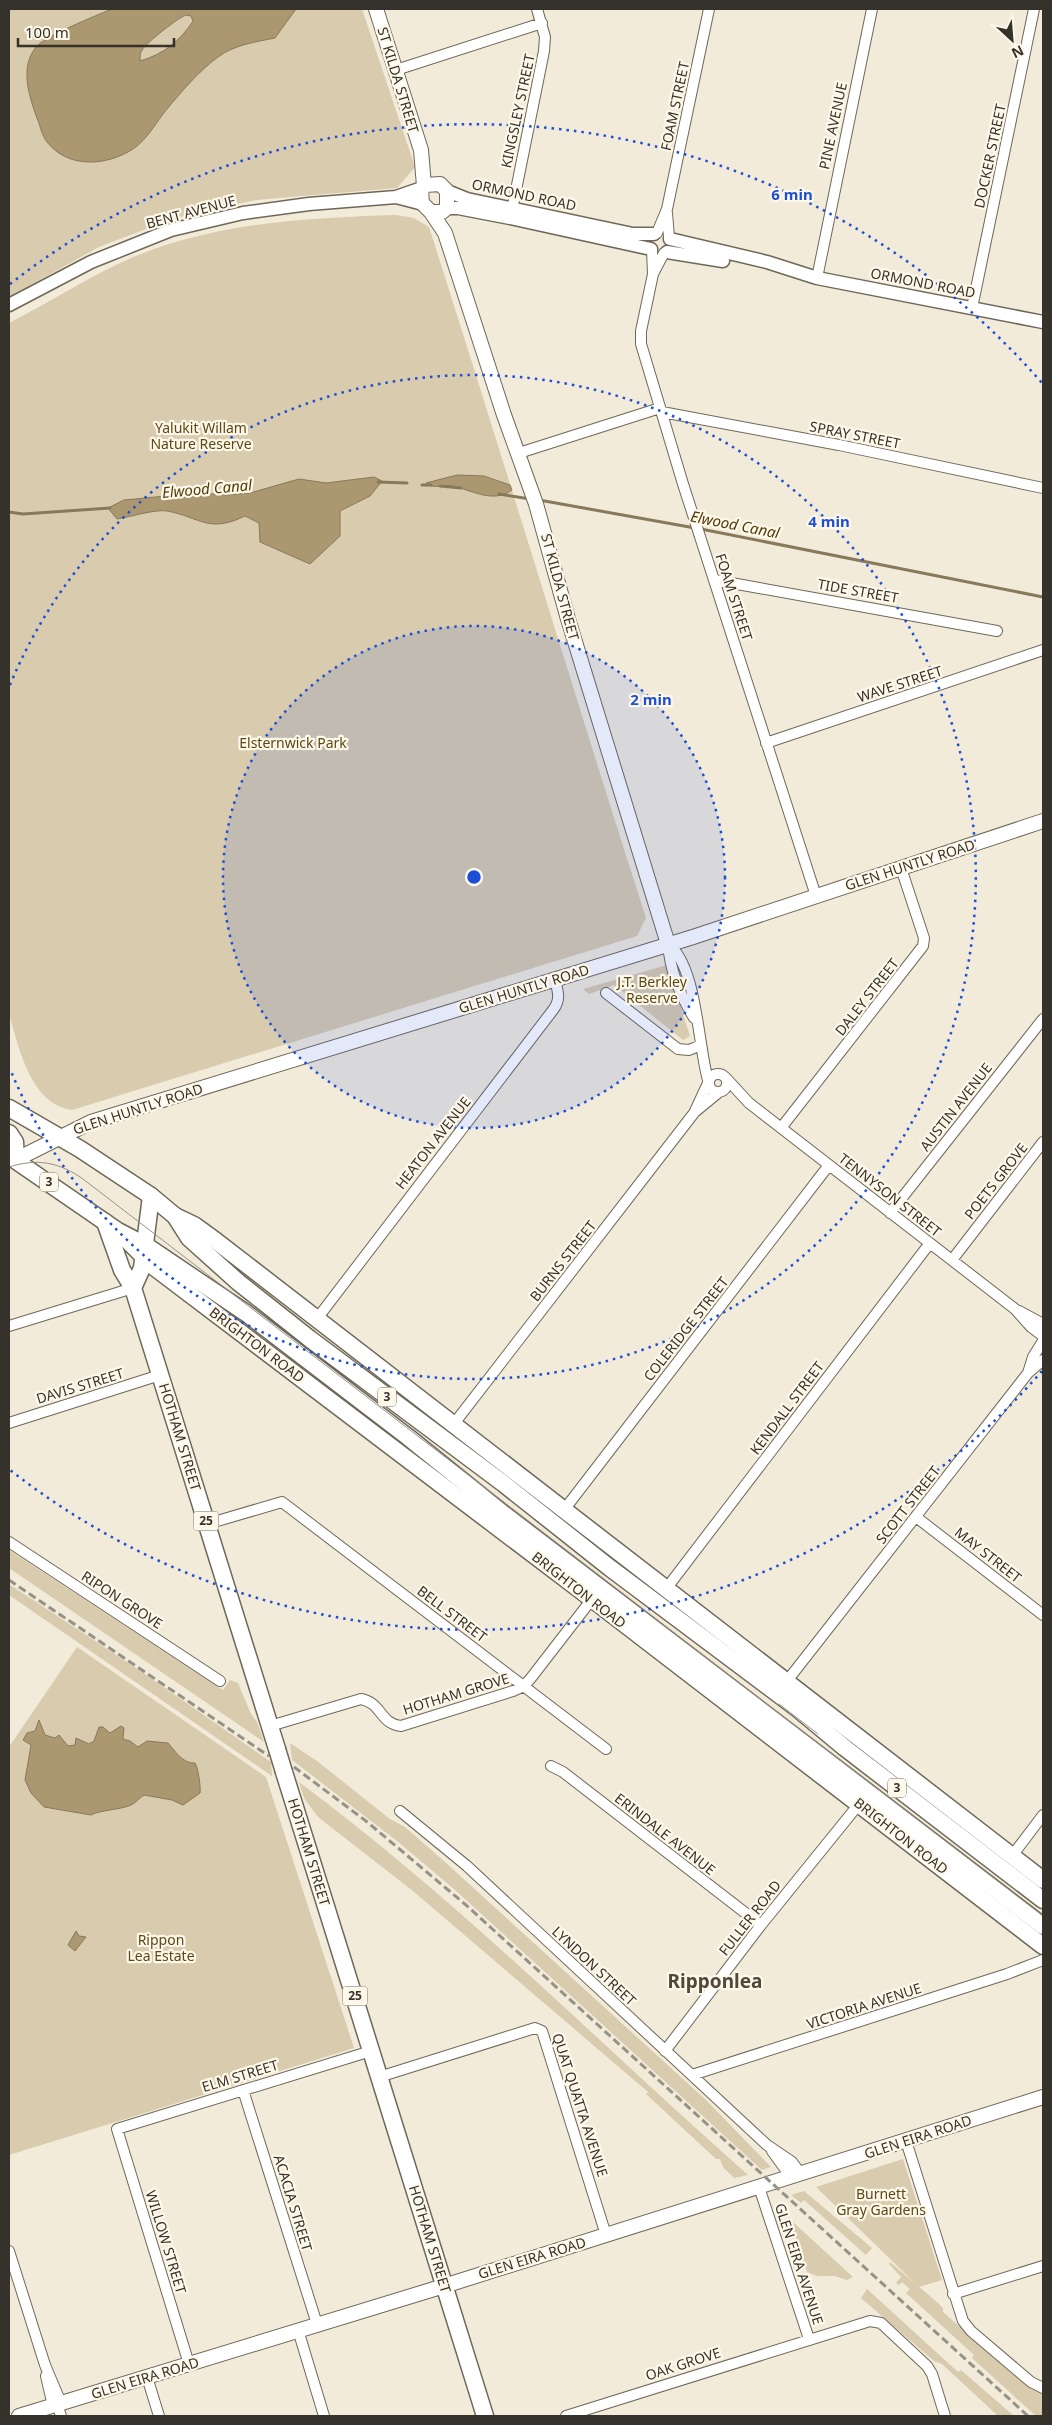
<svg xmlns="http://www.w3.org/2000/svg" width="1052" height="2425" font-family="'Noto Sans',sans-serif">
  <rect width="100%" height="100%" fill="#f2ebda"/>
  <path fill="#d9cbad" d="M9,9H362L415,167L397,188L256,200L175,218L99,247L9,297Z
    M396,215L414,218L429,227C503,457 572,688 646,918L637,936L72,1110C30,1104 19,1047 9,1014V323C46,304 82,281 120,263C205,223 303,218 396,215Z
    M667,965L690,1036L683,1040L614,985L589,994L583,989Z
    M9,1550L223,1690L230,1680L238,1683L251,1714L257,1722L264,1742L9,1568Z
    M9,1584L142,1672L271,1762L272,1776L9,1595Z
    M77,1647L266,1777L354,2048L9,2155V1747Z
    M290,1743L317,1761L390,1819L405,1827L445,1862L706,2100L771,2167L762,2170L454,1889L397,1841L292,1760Z
    M299,1782C459,1901 599,2043 748,2175L734,2178L723,2167L720,2159H716L646,2094L648,2092L413,1891L318,1817L304,1798Z
    M903,2159L942,2280L919,2287L816,2187Z
    M804,2191L872,2248L866,2255L804,2200L801,2203L791,2195Z
    M789,2216L794,2223L853,2277L847,2280L835,2276H817L807,2272Z
    M890,2262L938,2303L943,2308V2312L989,2353L1043,2394V2416H1036L972,2358L974,2355L906,2293L910,2289L902,2282L899,2285L896,2283L901,2277L889,2264Z
    M867,2289L958,2372L961,2370L1014,2416H998L942,2364L934,2361L861,2298Z"/>
  <path fill="#ab9870" stroke="#88795b" fill-rule="evenodd" d="M112,9H296L275,38C255,42 234,45 218,57C199,71 182,91 167,109C156,122 148,139 133,149C107,166 68,169 47,142C42,136 40,125 37,118C29,96 19,66 37,46C46,36 97,15 112,9ZM186,15L191,16L193,21C180,41 164,54 140,61C140,57 140,53 142,50C146,43 179,17 186,15Z
    M457,475L484,476L510,485L512,490C493,504 472,490 452,486C443,484 434,490 426,483Z
    M374,477L382,481L370,496L340,511V536L310,564L260,542L259,523L245,516C208,534 200,517 167,511C155,509 130,517 117,519L108,508L124,500L197,493L227,495L250,493L299,479L326,483Z
    M39,1720L45,1735L55,1738L59,1735L68,1746L75,1745L76,1738L89,1744L94,1741L99,1727H103L110,1733L121,1726L124,1728L123,1739L130,1741L138,1747L147,1741L168,1743C175,1751 183,1764 195,1763C198,1767 201,1788 200,1793L183,1805L172,1800L144,1795C139,1798 136,1803 131,1805C120,1810 99,1810 91,1815L44,1807L31,1793L25,1780L31,1745L23,1740L27,1733L35,1731Z
    M76,1931L79,1936L86,1937L75,1951L68,1945Z"/>
  <g fill="none" stroke-linecap="round" stroke-linejoin="round">
    <path stroke="#88795b" stroke-width="3" d="M378,482L407,483
      M422,485H431
      M440,486L461,488
      M499,494L530,499
      M539,500L695,528
      M9,512L23,514L110,508
      M701,529L1043,597"/>
    <defs>
      <path id="minor" d="M396,70L542,23
        M667,213L669,237
        M511,215L544,51L545,37L537,9
        M657,233L667,209L709,9
        M652,250L653,274
        M664,253L653,274L641,331V344L683,484L816,896
        M817,278L872,9
        M972,308L1034,9
        M662,412L839,445L1043,488
        M519,453L660,408
        M715,580L997,631
        M766,743L1043,650
        M668,944C697,965 698,1046 708,1080
        M668,944C670,970 680,995 694,1018
        M606,993L678,1049L689,1050L701,1045
        M709 1083a9 9 0 1 1 18 0a9 9 0 1 1-18 0Z
        M725,1077L749,1103L1015,1309L1031,1327L1043,1336
        M696,1111L719,1092
        M781,1128L923,946L924,938L901,868
        M890,1213L1043,1019
        M952,1260L1043,1142
        M1019,1311L1043,1324
        M316,1320L553,1010C561,1000 558,991 555,980
        M9,1326L133,1288
        M1028,1373L1043,1360
        M9,1423L160,1375
        M453,1425L694,1113L708,1083
        M564,1510L829,1165
        M916,1517L1043,1615
        M207,1524L282,1502L606,1749
        M9,1542L220,1681
        M666,1589L930,1243
        M787,1681L1028,1373L1033,1357L1043,1341
        M270,1726L361,1699C382,1703 380,1724 401,1726L513,1691L524,1686L531,1678L592,1599
        M551,1766L563,1772L761,1925
        M400,1811L467,1866L767,2145L792,2162L801,2174
        M1012,1856L1043,1815
        M665,2051L761,1925L859,1804
        M692,2075L1007,1974L1043,1960
        M379,2077L535,2028L542,2031L606,2235
        M243,2090L317,2324
        M906,2141L963,2321L971,2331L1031,2382L1043,2388
        M772,2151L791,2177
        M759,2187L809,2339
        M9,2251L45,2365L61,2403
        M953,2294L1043,2266
        M298,2330L324,2416
        M189,2364L117,2129L371,2051
        M46,2376L53,2406
        M147,2377L159,2416
        M57,2404L61,2416
        M566,2416L870,2321L881,2323L927,2366L932,2374L945,2416"/>
      <path id="tertiary" d="M447,191L467,199L633,234H654
        M396,197L423,204
        M447,208H458L510,218L651,249
        M670,239L767,262L817,278L1043,322
        M667,252L723,261
        M9,305L91,262L171,230L243,213L309,204L396,197L422,188"/>
      <path id="secondary" d="M376,9L421,150L424,186
        M440,184L447,191V208L442,212H431L422,203L421,190L426,185Z
        M431,212L445,233L504,415L536,504L568,619L668,944
        M15,1160L91,1122L693,937L1043,821
        M19,2416L444,2286L1043,2097"/>
      <path id="primary" d="M175,1216L194,1225L216,1241L1043,1880
        M105,1222L122,1270L133,1288L277,1749
        M120,1233L154,1267L592,1599L1043,1946
        M133,1288L142,1268L151,1196
        M284,1772L485,2416"/>
      <path id="trunk" d="M9,1108L80,1149L151,1196L175,1216L189,1238L238,1282L310,1339L504,1484L610,1568L798,1709L845,1748L1043,1900
        M9,1133L15,1142L16,1159
        M9,1156L118,1231L145,1245L246,1313L408,1437L501,1512L1043,1926"/>
    </defs>
    <use href="#minor" stroke="#6f6859" stroke-width="12"/>
    <use href="#tertiary" stroke="#6f6859" stroke-width="15"/>
    <use href="#secondary" stroke="#6f6859" stroke-width="16"/>
    <use href="#primary" stroke="#6f6859" stroke-width="19"/>
    <use href="#trunk" stroke="#6f6859" stroke-width="19"/>
    <use href="#minor" stroke="#fff" stroke-width="10"/>
    <use href="#tertiary" stroke="#fff" stroke-width="12"/>
    <use href="#secondary" stroke="#fff" stroke-width="14"/>
    <use href="#primary" stroke="#fff" stroke-width="16"/>
    <use href="#trunk" stroke="#fff" stroke-width="16"/>
    <path stroke="#979286" stroke-width="1" d="M9,1167C37,1158 59,1162 83,1179L1043,1916
      M779,1704L818,1734"/>
    <path stroke="#979286" stroke-width="3" stroke-dasharray="8 4" stroke-linecap="butt" d="M9,1580L269,1756
      M294,1767L366,1821L466,1905L1028,2416"/>
    <defs>
      <path id="primary-bridge" d="M277,1749L284,1772"/>
    </defs>
    <use href="#primary-bridge" stroke="#6f6859" stroke-width="19" stroke-linecap="butt"/>
    <use href="#primary-bridge" stroke="#fff" stroke-width="16"/>
  </g>
  <circle cx="474" cy="877" r="251" fill="#1d4ed8" fill-opacity=".12"/>
  <g fill="none" stroke="#1d4ed8" stroke-width="2.5" stroke-dasharray="2.5 5">
    <circle cx="474" cy="877" r="251"/>
    <path d="M10 685A502 502 0 1 1 10 1069"/>
    <path d="M1042 1371A753 753 0 0 1 10 1470M10 284A753 753 0 0 1 1042 383"/>
  </g>
  <g text-anchor="middle" stroke-width="4.5" stroke-linejoin="round" paint-order="stroke">
    <g fill="#fef8ea" stroke="#716d64" stroke-width="1">
      <rect x="40" y="1172.5" width="18" height="19" rx="4"/>
      <rect x="378" y="1387.5" width="18" height="19" rx="4"/>
      <rect x="193.5" y="1511.5" width="25" height="19" rx="4"/>
      <rect x="888" y="1778.5" width="18" height="19" rx="4"/>
      <rect x="342.5" y="1986.5" width="25" height="19" rx="4"/>
    </g>
    <g font-size="12" font-weight="bold" fill="#35322b">
      <text x="49" y="1186">3</text>
      <text x="387" y="1401">3</text>
      <text x="206" y="1525">25</text>
      <text x="897" y="1792">3</text>
      <text x="355" y="2000">25</text>
    </g>
    <g font-size="14" fill="#35322b" stroke="#fef8ea">
      <text transform="translate(398 80) rotate(73)" y="5">ST KILDA STREET</text>
      <text transform="translate(675 106) rotate(-78)" y="5">FOAM STREET</text>
      <text transform="translate(518 111) rotate(-78)" y="5">KINGSLEY STREET</text>
      <text transform="translate(833 126) rotate(-78)" y="5">PINE AVENUE</text>
      <text transform="translate(990 156) rotate(-78)" y="5">DOCKER STREET</text>
      <text transform="translate(524 195) rotate(12)" y="5">ORMOND ROAD</text>
      <text transform="translate(191 212) rotate(-15)" y="5">BENT AVENUE</text>
      <text transform="translate(923 283) rotate(11)" y="5">ORMOND ROAD</text>
      <text transform="translate(855 435) rotate(11)" y="5">SPRAY STREET</text>
      <text transform="translate(560 587) rotate(75)" y="5">ST KILDA STREET</text>
      <text transform="translate(858 591) rotate(10)" y="5">TIDE STREET</text>
      <text transform="translate(734 597) rotate(72)" y="5">FOAM STREET</text>
      <text transform="translate(900 684) rotate(-18)" y="5">WAVE STREET</text>
      <text transform="translate(910 865) rotate(-18)" y="5">GLEN HUNTLY ROAD</text>
      <text transform="translate(524 989) rotate(-17)" y="5">GLEN HUNTLY ROAD</text>
      <text transform="translate(867 997) rotate(-52)" y="5">DALEY STREET</text>
      <text transform="translate(956 1107) rotate(-52)" y="5">AUSTIN AVENUE</text>
      <text transform="translate(138 1109) rotate(-18)" y="5">GLEN HUNTLY ROAD</text>
      <text transform="translate(433 1143) rotate(-52)" y="5">HEATON AVENUE</text>
      <text transform="translate(996 1181) rotate(-52)" y="5">POETS GROVE</text>
      <text transform="translate(890 1195) rotate(38)" y="5">TENNYSON STREET</text>
      <text transform="translate(563 1261) rotate(-52)" y="5">BURNS STREET</text>
      <text transform="translate(686 1329) rotate(-52)" y="5">COLERIDGE STREET</text>
      <text transform="translate(257 1345) rotate(37)" y="5">BRIGHTON ROAD</text>
      <text transform="translate(80 1386) rotate(-17)" y="5">DAVIS STREET</text>
      <text transform="translate(787 1408) rotate(-53)" y="5">KENDALL STREET</text>
      <text transform="translate(180 1437) rotate(73)" y="5">HOTHAM STREET</text>
      <text transform="translate(908 1505) rotate(-52)" y="5">SCOTT STREET</text>
      <text transform="translate(988 1555) rotate(38)" y="5">MAY STREET</text>
      <text transform="translate(579 1590) rotate(38)" y="5">BRIGHTON ROAD</text>
      <text transform="translate(122 1600) rotate(33)" y="5">RIPON GROVE</text>
      <text transform="translate(452 1614) rotate(37)" y="5">BELL STREET</text>
      <text transform="translate(456 1694) rotate(-17)" y="5">HOTHAM GROVE</text>
      <text transform="translate(665 1834) rotate(38)" y="5">ERINDALE AVENUE</text>
      <text transform="translate(901 1836) rotate(38)" y="5">BRIGHTON ROAD</text>
      <text transform="translate(309 1852) rotate(73)" y="5">HOTHAM STREET</text>
      <text transform="translate(750 1918) rotate(-52)" y="5">FULLER ROAD</text>
      <text transform="translate(594 1966) rotate(43)" y="5">LYNDON STREET</text>
      <text transform="translate(864 2006) rotate(-18)" y="5">VICTORIA AVENUE</text>
      <text transform="translate(240 2076) rotate(-17)" y="5">ELM STREET</text>
      <text transform="translate(580 2105) rotate(72)" y="5">QUAT QUATTA AVENUE</text>
      <text transform="translate(918 2137) rotate(-18)" y="5">GLEN EIRA ROAD</text>
      <text transform="translate(293 2203) rotate(73)" y="5">ACACIA STREET</text>
      <text transform="translate(430 2239) rotate(73)" y="5">HOTHAM STREET</text>
      <text transform="translate(166 2242) rotate(73)" y="5">WILLOW STREET</text>
      <text transform="translate(532 2258) rotate(-17)" y="5">GLEN EIRA ROAD</text>
      <text transform="translate(799 2264) rotate(72)" y="5">GLEN EIRA AVENUE</text>
      <text transform="translate(683 2364) rotate(-18)" y="5">OAK GROVE</text>
      <text transform="translate(145 2378) rotate(-17)" y="5">GLEN EIRA ROAD</text>
    </g>
    <g font-size="14" fill="#5c4816" stroke="#fef8ea">
      <text x="201" y="433">Yalukit Willam<tspan x="201" dy="16">Nature Reserve</tspan></text>
      <text x="293" y="748">Elsternwick Park</text>
      <text x="652" y="987">J.T. Berkley<tspan x="652" dy="16">Reserve</tspan></text>
      <text x="161" y="1945">Rippon<tspan x="161" dy="16">Lea Estate</tspan></text>
      <text x="881" y="2199">Burnett<tspan x="881" dy="16">Gray Gardens</tspan></text>
    </g>
    <g font-size="15" font-style="italic" fill="#503b06" stroke="#fef8ea">
      <text transform="translate(207 489) rotate(-5)" y="5">Elwood Canal</text>
      <text transform="translate(735 525) rotate(11)" y="5">Elwood Canal</text>
    </g>
    <g font-size="19" font-weight="bold" fill="#50493b" stroke="#fef8ea">
      <text x="715" y="1988">Ripponlea</text>
    </g>
  </g>
  <circle cx="474" cy="877" r="8" fill="#1d4ed8" stroke="#fef8ea" stroke-width="2.5"/>
  <g font-size="15" text-anchor="middle" font-weight="bold" fill="#1d4ed8" stroke="#fef8ea" stroke-width="4.5" stroke-linejoin="round" paint-order="stroke">
    <text x="792" y="200">6 min</text>
    <text x="829" y="527">4 min</text>
    <text x="651" y="705">2 min</text>
  </g>
  <rect width="1052" height="2425" fill="none" stroke="#35322b" stroke-width="20"/>
  <g transform="translate(1012 40) rotate(154)" stroke="#fef8ea" stroke-width="4" paint-order="stroke">
  <path d="M0-4L9 19L0 12L-9 19Z" fill="#35322b"/>
  <text y="-8" font-size="14" font-weight="bold" text-anchor="middle" fill="#35322b">N</text>
  </g>
  <path d="M18 38v8h156v-8" fill="none" stroke="#35322b" stroke-width="2.5"/>
  <text x="25" y="38" font-size="15" fill="#35322b" stroke="#fef8ea" stroke-width="4" paint-order="stroke">100 m</text>
</svg>
